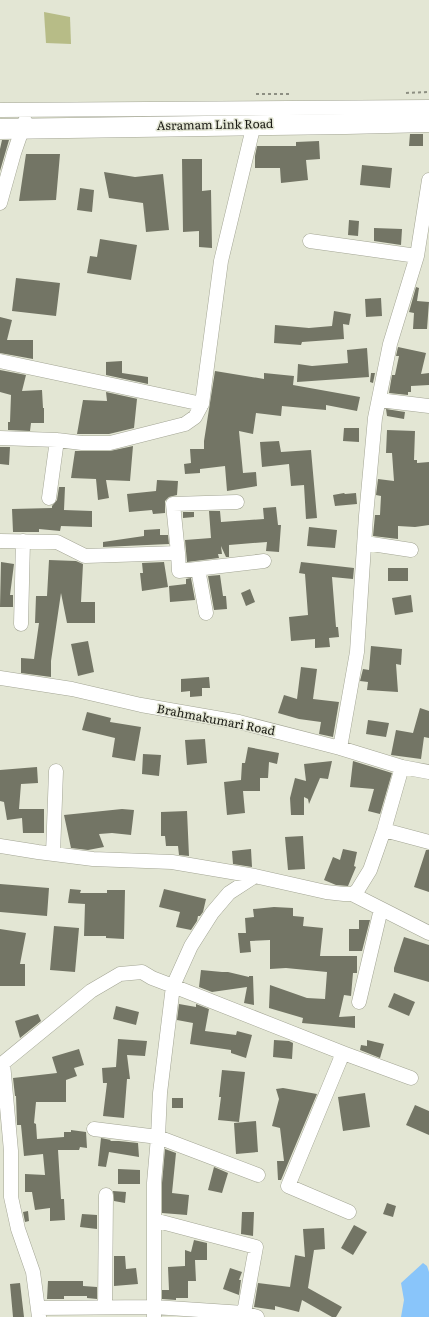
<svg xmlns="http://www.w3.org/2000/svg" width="429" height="1317" font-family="Literata,serif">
  <rect width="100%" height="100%" fill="#e3e6d4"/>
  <path fill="#b7bc87" d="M44,12L70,17L71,44L46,43Z"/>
  <path fill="#89c5fa" d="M423,1263L427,1266L429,1272V1317H401L404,1300L401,1283Z"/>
  <path fill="#737565" d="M410,134H423V146H409Z
    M2,140H9L0,171V149Z
    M319,141L320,159L306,160L308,180L281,183L280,168H255V156L257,146H296V142Z
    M26,154H60L56,200L19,201Z
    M182,159H202V191L211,190L212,248L199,247V231L183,232Z
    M362,165L392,168L390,188L360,185Z
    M104,172L135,177L163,174L169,230L146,232L143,203L109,198Z
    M80,188L94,190L92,212L77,210Z
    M349,220L359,221L358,236L348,235Z
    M374,228L402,229L401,245L374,241Z
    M100,239L137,245L131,280L87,273L90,256L97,257Z
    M16,278L60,283L56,316L12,311Z
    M416,287L419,288L417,301L429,302L427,329H413L414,313L409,312Z
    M381,298L382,316L366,317L365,299Z
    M334,311L351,314L349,325L343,324L344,339L302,342L301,345L274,343L275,325L309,328L332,326Z
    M0,317L12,320L7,340H33V359L0,353Z
    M398,347L426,353L421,374L429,373V385L411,386V392H408V395L389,393L392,375H395L399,356H396Z
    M367,348L369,377L297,382L298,364L312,366L348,363L347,350Z
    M122,361V373L148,377V384L106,375V362Z
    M0,370L26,375L22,391L42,390L43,408H44V423H31L30,431L8,430V422H10L11,395L0,392Z
    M215,371L264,379V373L294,376L293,385L360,397L357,411L326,405V410L282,406L281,416L256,413L253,434L239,431L243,473L256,472L257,486L227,491L225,466L200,469V473L185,474L184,464L191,463L190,449H204V441Z
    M371,373H375L373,383L370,382Z
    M106,392L138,399H137L134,428L109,434H77L83,400L107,401Z
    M386,409L405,412L404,419L387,416Z
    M344,428H359V442L343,441Z
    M387,430L415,431L414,460H417V463L429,462V525L415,527L398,526V539L373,536L375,515H380L381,496L376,495L378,479L394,481L392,453H386Z
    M279,441L281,452L311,450L317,518L306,519L304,485L291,486L289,464L262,467L260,442Z
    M133,446L130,481L106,480L109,498L98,500L96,479L71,478L75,451H110Z
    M0,447H10L9,465L0,464Z
    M157,480L178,481L177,495L169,497L165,501V513L153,514L152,510L129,512L127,494L156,491Z
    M59,487H65L64,510L92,511V527L61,526L60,531L39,529V532H13L12,509L52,508V506L57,500Z
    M344,493L345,494L356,493L357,504L335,506L333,495Z
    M276,507L278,525H281L279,552L266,551L267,542L229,545V557H226L221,546L222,554H218L219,558L187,562L185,540L211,538L209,511H220L221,522L264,519L263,508Z
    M183,512H194V517L183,518Z
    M309,527L337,530L335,548L307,546Z
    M160,529V535H168L169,544L103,547V542L144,536V530Z
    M49,560L76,561L83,564L81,602H95V623H67L61,593L51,661V677L21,673V658L34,659L39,623H35L36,596H47Z
    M1,562L14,564L10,595H13V607H0Z
    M164,562L168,587L142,591L140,573H143L142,563Z
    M301,562L354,568L353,579L332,577L336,627H338L339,637L329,638L330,647L315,648V639L291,641L289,617L308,615L305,574L299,573Z
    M388,568H408V581H388Z
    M220,575L223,596H226L227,609L214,610L208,576Z
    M191,578L195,600L170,602L169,586L186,584V579Z
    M250,589L255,602L246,606L241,593Z
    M411,595L413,612L395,615L392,598Z
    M88,641L94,672L78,676L71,644Z
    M371,646L402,649L401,665L396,664L398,692L367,690L368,682L360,681L363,669L369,670Z
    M301,667L317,669L313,699L339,702L333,737L319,734L321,722L299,719L278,713L284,695L297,699Z
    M209,677L210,688H202V696L190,697V691L181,692V679Z
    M420,708L429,711V738L424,737L421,759L391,755L396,730L413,733Z
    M87,712L111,718L110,722L141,727L135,761L112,757L115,738L82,730Z
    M368,720L389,723L386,737L366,734Z
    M205,739L207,763L187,765L185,740Z
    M248,747L279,753L277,764L269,762L268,778H260V791H243L245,813L227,815L224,782L241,780L242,763H245Z
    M143,754L161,755L159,776L142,774Z
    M332,761L328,779L320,778L309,804L308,799L304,797V815H291L290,798L295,778L306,781L304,764Z
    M353,761L392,773L380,814L368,811L374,789L350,787Z
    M37,767L38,783L21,784L19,809H44V833H23L22,818L7,820L4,802L0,801V770Z
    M122,809L134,810L131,835L112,833L99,834L104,847L88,850L71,848L64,815Z
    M187,811L189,856L179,855L178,846H166L165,836H161V812Z
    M303,836L305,869L288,870L285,837Z
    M251,849L252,867L233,864L232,851Z
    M343,849L357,852L354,866L356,867L348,886L336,885L324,880L333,857L340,860Z
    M426,850H429V892L414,887Z
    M0,884L49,888L47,916L0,912Z
    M70,889L81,890L80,893H107V890H125L124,939L106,938V936H84L85,904L68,903Z
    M164,889L206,899L203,912L200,916H198L197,921L191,930L176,927L180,912L159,907Z
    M274,907L293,908V916L304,917L303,926L323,928L320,956H357V973H353L351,996L344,995L339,1017L355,1016V1028L302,1023L303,1018L269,1008L270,985L307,998L325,999L327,972L286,968L270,969V940L250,941L251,952L240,953L238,933H246L245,918L254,917L253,909Z
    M359,920H370L362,951H349V929H359Z
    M54,926L79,928L75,972L50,970Z
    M0,929L26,933L20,964H25V986H0Z
    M404,937L429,945V982L394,972V968Z
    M201,970L222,972H228L249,977V976H253L254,1005L244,1003L247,987L212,992L199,987Z
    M394,993L415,1002L409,1016L388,1007Z
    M179,1004L196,1007V1004L209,1009L205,1031L236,1035L237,1031L252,1035L246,1058L231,1053V1050L190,1044L193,1023L177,1020Z
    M116,1006L139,1012L136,1025L113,1019Z
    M38,1014L41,1021L20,1038L15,1021Z
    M118,1039L147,1041L145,1056L127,1055L130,1079H127L124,1118L103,1116L107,1083H103L102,1068L116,1067Z
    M274,1040L289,1041L293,1043L292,1059L273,1057Z
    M367,1040L384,1044L380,1058L360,1050L361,1045L367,1046Z
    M79,1049L84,1065L74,1068L77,1076L66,1080V1102H36L34,1123L36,1124L37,1139L64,1137V1132H71V1130L86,1132L87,1148L80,1147L79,1150H58L61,1199H64L65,1220L50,1221V1208L35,1210L32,1192H25V1174L45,1175L43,1154L24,1156L21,1125H17L16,1096H15L13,1078L57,1073L52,1057Z
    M222,1070L245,1072L239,1122L218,1120L221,1097H219Z
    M283,1088L317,1094L281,1180H278L277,1161H284L280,1128L272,1126L279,1099L276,1089Z
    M365,1093L370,1127L343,1131L338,1097Z
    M172,1098H183V1108H172Z
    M415,1105L429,1111V1135L406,1125Z
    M256,1121L258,1152L236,1154L234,1123Z
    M101,1138L111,1140L110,1141H119L138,1143L139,1157L109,1152L106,1167L98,1166Z
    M165,1149L176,1153L172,1193L189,1195L187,1215L162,1213V1183Z
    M214,1167L228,1173L222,1193L208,1190Z
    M118,1169L140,1170V1184H118Z
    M113,1191L126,1192L125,1203L114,1201Z
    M387,1203L396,1206L393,1217L383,1214Z
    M28,1211L29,1221L25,1222L23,1212Z
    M242,1212H254L253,1236L241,1234Z
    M82,1214L97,1215V1229L80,1227Z
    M354,1225L367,1232L353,1255L341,1248Z
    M324,1228L325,1249L314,1250L308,1288L342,1307L336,1317H332L302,1300L299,1312L275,1306V1310L254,1307L258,1283L290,1287L295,1255L305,1257L303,1229Z
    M194,1240L207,1243V1260H195L196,1281H188V1298H176V1300L162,1299V1290H169L168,1267L185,1266V1250L191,1252Z
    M114,1256H125L126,1269L136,1268L138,1284L114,1286Z
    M230,1268L242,1272L239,1280H241L239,1295L223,1289Z
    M48,1281H83V1286L97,1287V1299L87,1298V1296H64V1299H47Z
    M20,1283L24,1317H13L10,1284Z"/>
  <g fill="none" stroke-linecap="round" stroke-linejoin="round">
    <defs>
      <path id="street" d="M0,110L429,107
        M0,203L14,153L25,121
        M310,241L417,256
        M0,361L202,404
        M379,400L429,406
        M0,438L57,440L82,443H110L185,424L195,417L202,404L221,261L254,124
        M49,498L57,440
        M0,541L57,542L85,556L178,553L173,504L237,502
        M365,543L411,550
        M178,553L179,571L264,561
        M198,569L206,613
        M21,624L23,541
        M0,678L72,689L141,705L239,722L340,748L402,767L429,772
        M340,748L357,652L366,516L375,418L390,344L417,256L429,180
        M384,830L429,842
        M0,846L38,852L93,859L172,862L255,876L326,892L344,894H352L357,891L370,870L384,830L402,767
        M53,854L56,771
        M352,894L429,933
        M359,1002L381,909
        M343,1053L288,1186L349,1212
        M94,1129L158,1137L258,1175
        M154,1220L256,1247L244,1313
        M105,1307L106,1195
        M38,1308L154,1307L244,1313L257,1317
        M39,1317L33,1272L18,1229L11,1197V1151L3,1063L91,991L120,974L142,972L152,978L173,986L343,1053L411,1078
        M154,1317V1183L158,1137L160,1093L173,986L191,946L212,913L229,893L255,876"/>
      <path id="secondary" d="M0,129L346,124L429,122"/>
    </defs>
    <use href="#street" stroke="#a3a594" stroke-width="15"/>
    <use href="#secondary" stroke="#a3a594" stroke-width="21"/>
    <path stroke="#8d8f82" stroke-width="2" stroke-dasharray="3 3" stroke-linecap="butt" d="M406,93L429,92
      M256,94H292"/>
    <use href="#street" stroke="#fff" stroke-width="14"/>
    <use href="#secondary" stroke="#fff" stroke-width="20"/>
  </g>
  <g text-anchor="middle" stroke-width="3" stroke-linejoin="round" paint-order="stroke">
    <g font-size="12" fill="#1a1a14" stroke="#e3e6d4">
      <text transform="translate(215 125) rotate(-1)" y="4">Asramam Link Road</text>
      <text transform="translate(216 720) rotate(11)" y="4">Brahmakumari Road</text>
    </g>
  </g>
</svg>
